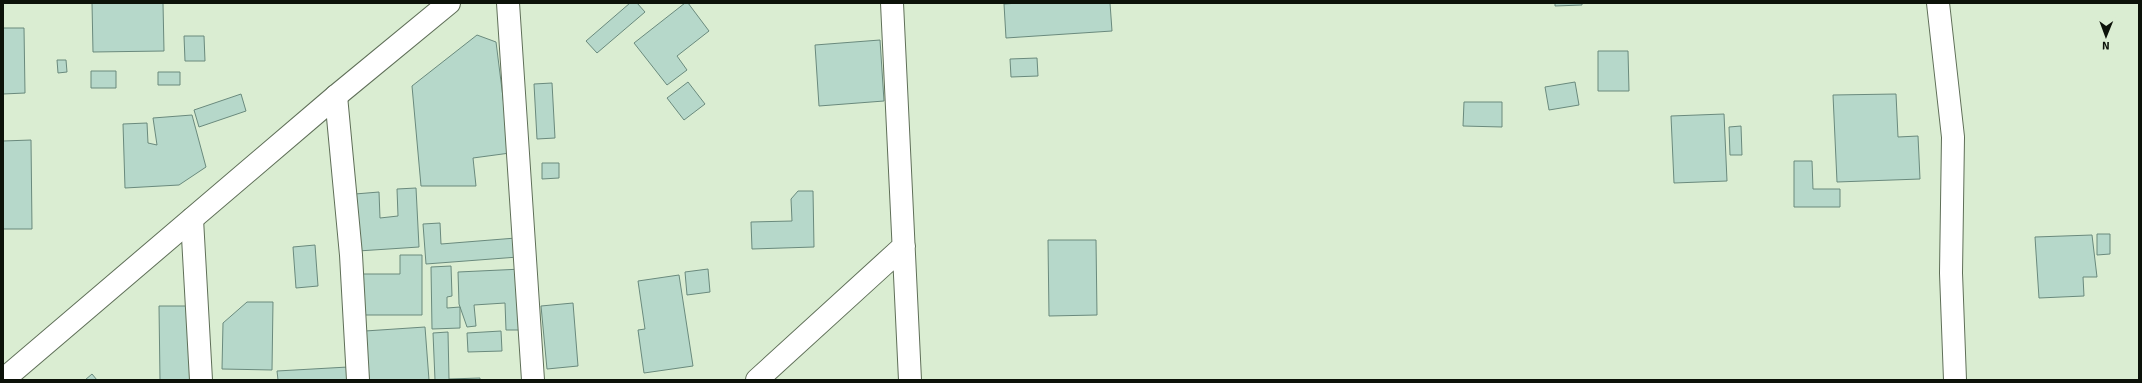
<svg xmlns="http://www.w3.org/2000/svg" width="2142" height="383" font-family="Signika,sans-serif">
  <rect width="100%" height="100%" fill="#daedd2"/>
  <path fill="#b6d8ca" stroke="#6a8a7d" d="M92,3H163L164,51L93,52Z
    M630,3H637L645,12L597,53L586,41Z
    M685,3H688L709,31L677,56L687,70L667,85L634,43Z
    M1019,3H1110L1112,31L1006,38L1004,4Z
    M1555,3H1582V5L1555,6Z
    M3,28H24L25,93L3,94Z
    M477,35L496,42L510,153L473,158L476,186H421L412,86Z
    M184,36H204L205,61H185Z
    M880,40L884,101L819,106L815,45Z
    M1598,51H1628L1629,91H1598Z
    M1037,58L1038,76L1011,77L1010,59Z
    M57,60H66L67,72L58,73Z
    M91,71H116V88H91Z
    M158,72H180V85H158Z
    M688,82L705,104L684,120L667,98Z
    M1575,82L1579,105L1549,110L1545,87Z
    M552,83L555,138L537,139L534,84Z
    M241,94L246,111L199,127L194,110Z
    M1896,94L1898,137L1918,136L1920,179L1837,182L1833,95Z
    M1464,102H1502V127L1463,126Z
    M1724,114L1727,181L1674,183L1671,116Z
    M192,115L206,167L179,185L125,188L123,124L147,123L148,143L157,145L153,118Z
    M1741,126L1742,155H1730L1729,127Z
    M31,140L32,229H3V141Z
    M1794,161H1812L1813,189H1840V207H1794Z
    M542,163H559V178L542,179Z
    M416,188L419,247L358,251L355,194L379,192L380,218L398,216L397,189Z
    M798,191H813L814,247L752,249L751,222L792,221L791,199Z
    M440,223L441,244L516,238L518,257L426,264L423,224Z
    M2097,234H2110V254L2097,255Z
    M2092,235L2097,277H2083L2084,296L2039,298L2035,237Z
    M1048,240H1096L1097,315L1049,316Z
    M315,245L318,286L296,288L293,247Z
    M400,255H422V315H364L363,274H400Z
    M451,266L452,296L447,297V308L460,307V328L432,329L431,267Z
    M522,269L524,330H506L505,303L474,305L476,326L467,327L459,304L458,272Z
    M708,269L710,292L687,295L685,272Z
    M679,275L693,366L644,373L638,330L645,329L638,281Z
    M247,302H273L272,370L222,369L223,323Z
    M573,303L578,366L547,369L541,306Z
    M159,306H191L192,380H160Z
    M425,327L429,380H369L365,331Z
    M501,331L502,351L468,352L467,333Z
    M448,332L449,379L480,378V380H435L433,333Z
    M348,367V380H278L277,371Z
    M92,374L97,380H85Z"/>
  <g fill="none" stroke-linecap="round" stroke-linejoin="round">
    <defs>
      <path id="minor" d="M508,3L533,380
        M892,3L910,380
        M1938,3L1953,137L1951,273L1955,380
        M336,96L351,255L358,380
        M192,219L201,380
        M757,380L904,246"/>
      <path id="tertiary" d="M3,380L336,96L449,3"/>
    </defs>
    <use href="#minor" stroke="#5f6f58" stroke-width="24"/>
    <use href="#tertiary" stroke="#5f6f58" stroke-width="24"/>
    <use href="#minor" stroke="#fff" stroke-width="22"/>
    <use href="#tertiary" stroke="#fff" stroke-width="22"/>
  </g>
  <rect width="2142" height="383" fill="none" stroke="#0c1209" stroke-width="8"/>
  <g transform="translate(2106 36) rotate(181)" stroke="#daedd2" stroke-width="3" paint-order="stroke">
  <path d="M0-3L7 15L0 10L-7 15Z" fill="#0c1209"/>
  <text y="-6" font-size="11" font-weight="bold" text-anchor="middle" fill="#0c1209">N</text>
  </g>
</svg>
